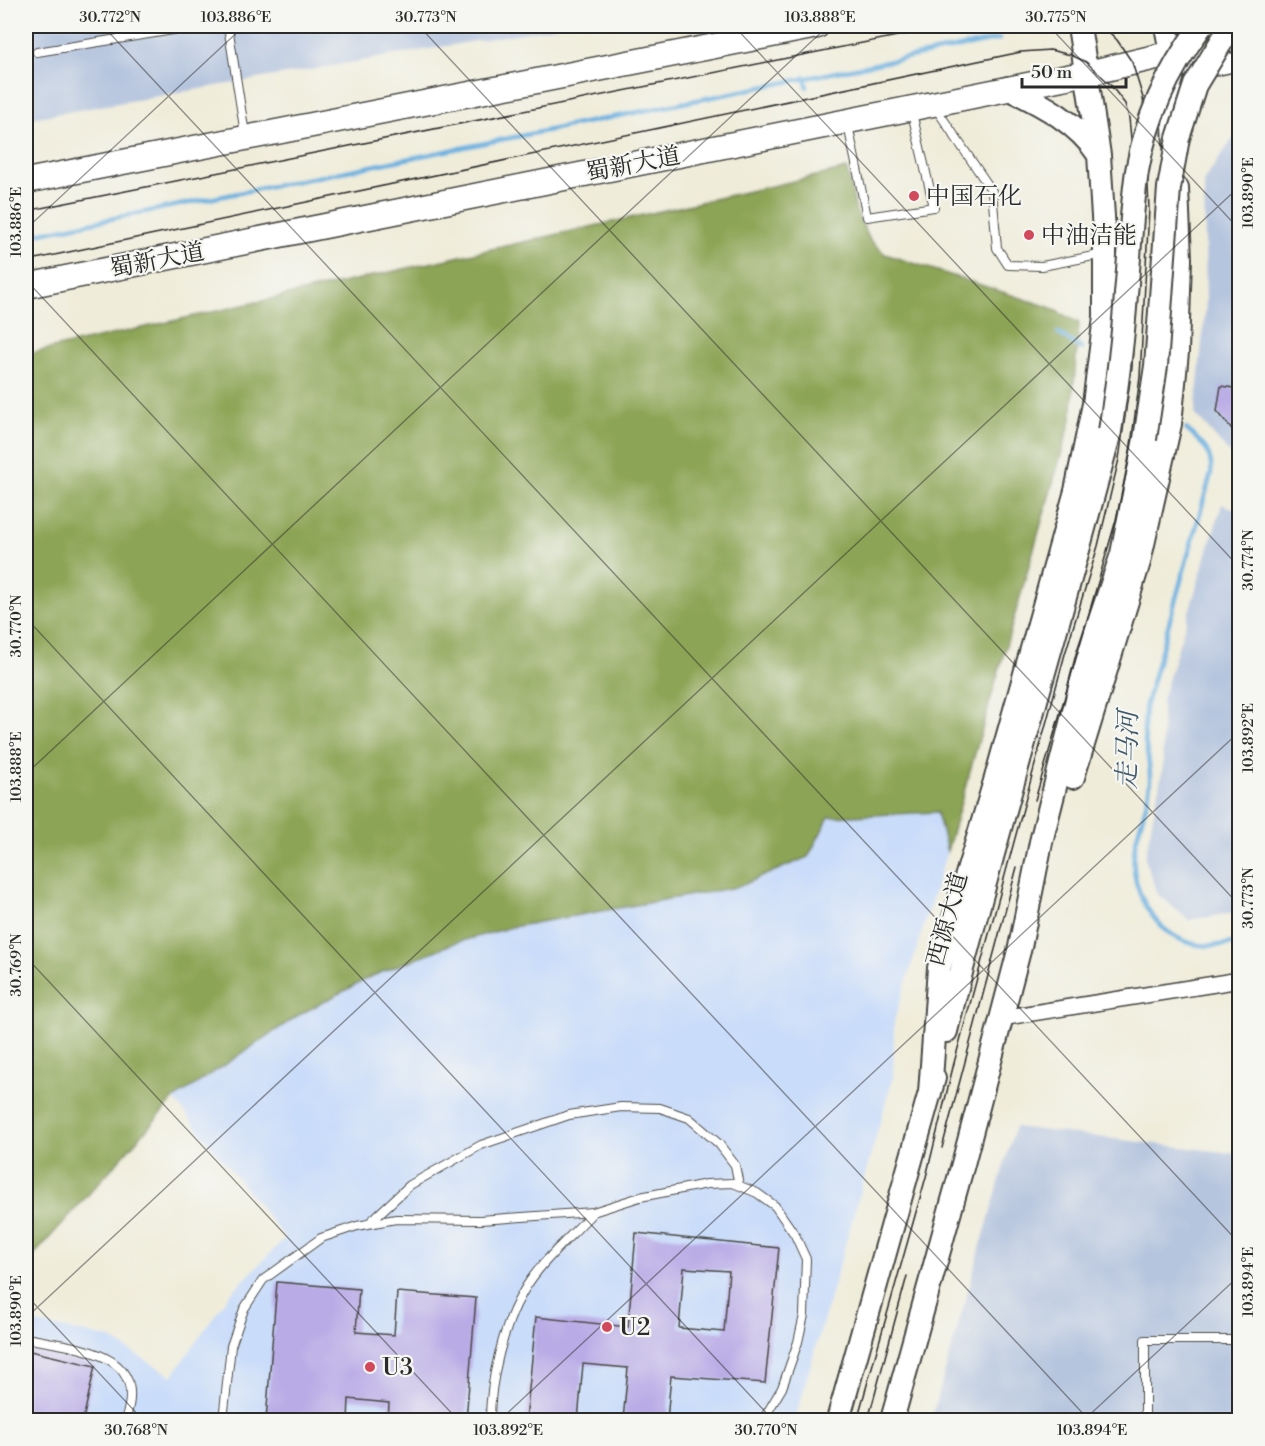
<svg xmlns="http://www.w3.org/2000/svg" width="1265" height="1446" font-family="'Libre Bodoni','Noto Serif SC',serif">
  <rect width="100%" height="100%" fill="#f6f6f2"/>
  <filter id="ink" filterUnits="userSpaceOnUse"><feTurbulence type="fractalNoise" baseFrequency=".0167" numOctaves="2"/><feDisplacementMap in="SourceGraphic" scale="12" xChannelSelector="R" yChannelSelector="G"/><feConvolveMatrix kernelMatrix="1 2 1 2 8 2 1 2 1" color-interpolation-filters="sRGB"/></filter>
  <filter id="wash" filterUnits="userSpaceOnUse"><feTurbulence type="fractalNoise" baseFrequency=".008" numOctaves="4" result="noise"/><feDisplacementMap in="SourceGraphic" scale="24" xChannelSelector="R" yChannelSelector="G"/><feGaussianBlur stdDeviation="1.35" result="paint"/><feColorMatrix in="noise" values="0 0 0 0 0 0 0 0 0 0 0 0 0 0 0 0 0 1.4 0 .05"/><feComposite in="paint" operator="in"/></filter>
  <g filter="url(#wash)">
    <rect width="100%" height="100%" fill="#efecd9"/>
    <path fill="#c9dcf9" d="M937,812L947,851L894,1021L893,1077L795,1420H26V1321L109,1338L172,1376L229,1295L285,1238L174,1099L299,1015L370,977L454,943L512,927L808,857L829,817Z"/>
    <path fill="#b6c5de" d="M26,26H562L26,119Z
      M1239,130V464L1195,414L1206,303L1204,180Z
      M1222,504L1240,511L1239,912L1189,920L1157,894L1145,858L1163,767L1162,700Z
      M1015,1127L1239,1154V1420H931Z"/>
    <path fill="#8ca455" stroke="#5c6840" stroke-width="1.5" d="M847,169L856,211L870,240L885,254L1049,307L1079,323L1071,420L947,851L937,812L829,817L808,857L737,887L512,927L454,943L370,977L299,1015L174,1099L26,1264V354Z"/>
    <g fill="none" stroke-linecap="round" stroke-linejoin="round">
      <path stroke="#6ab0e0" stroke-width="4.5" d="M805,77L807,87
        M26,236L999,39
        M1058,333L1082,349
        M1186,429C1202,443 1213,451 1211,474L1145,708C1145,716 1144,724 1144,731C1145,748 1151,763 1150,781C1149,805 1137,828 1134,852C1130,889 1153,932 1190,943C1206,948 1223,945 1240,942"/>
    </g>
    <g id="blocks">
      <path fill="#b9ace6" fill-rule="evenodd" d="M1221,386L1240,389V439L1217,411Z
        M636,1233L779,1248L765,1383L671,1376L667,1420H623L628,1368L583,1364L578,1420H526L536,1317L628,1327ZM684,1268L729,1271L724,1332L679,1328Z
        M277,1282L359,1289L356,1332L394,1335L397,1292L476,1298L466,1420H388L389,1403L349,1399L348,1420H266Z
        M26,1350L95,1366L83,1420H26Z"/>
    </g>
  </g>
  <g filter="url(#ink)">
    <use href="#blocks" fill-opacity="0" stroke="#484845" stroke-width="1.5"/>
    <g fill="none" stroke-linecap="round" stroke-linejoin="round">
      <defs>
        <path id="service" d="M228,26L245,134
          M37,52L198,26
          M935,107L992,191L997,248L1008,265L1042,266L1104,254
          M848,125L867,217L934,207L912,113
          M369,1223L410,1185L481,1145L569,1115L621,1107L660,1108L689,1118L719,1144L735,1165L739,1185
          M26,1338C73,1348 151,1350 125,1420
          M223,1420L231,1346L244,1309L263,1280L321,1238L357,1226L396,1219L480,1220L593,1212L640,1197L707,1184L733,1183L757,1193L775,1206L795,1235L806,1259L804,1315L798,1342L782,1388L763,1420
          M490,1420C490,1381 503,1326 523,1292C540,1262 570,1238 593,1212
          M1145,1420V1340H1240"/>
        <path id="minor" d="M1001,1018L1240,980"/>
        <path id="tertiary" d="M1171,52L1193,71L1240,61"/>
        <path id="primary" d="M1166,26L1171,52L1175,146
          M1008,88C1042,104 1078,123 1099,155
          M1073,777L1139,562L1170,424L1177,352L1180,259L1177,188
          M946,1031C996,830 1058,632 1110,431
          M930,1093L939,968L996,778L1076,491L1094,404L1105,317V247L1099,155L1079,26
          M838,1420L934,1078
          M892,1420L963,1164L1020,947L1041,842L1088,656L1122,554L1145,439"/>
        <path id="trunk" d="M26,181L817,26
          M26,286L1097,71L1240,37"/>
      </defs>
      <use href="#service" stroke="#484845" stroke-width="10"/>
      <use href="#minor" stroke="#484845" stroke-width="18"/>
      <use href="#tertiary" stroke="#484845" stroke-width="21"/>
      <use href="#primary" stroke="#484845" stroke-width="26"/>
      <use href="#trunk" stroke="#484845" stroke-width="27"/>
      <use href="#service" stroke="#fff" stroke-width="8"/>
      <use href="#minor" stroke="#fff" stroke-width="15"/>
      <use href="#tertiary" stroke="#fff" stroke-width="18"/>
      <use href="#primary" stroke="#fff" stroke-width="22"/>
      <use href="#trunk" stroke="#fff" stroke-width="24"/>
      <path stroke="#2b2b2b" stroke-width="1.5" d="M26,211L947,26
        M26,261L1021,52L1050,50L1071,55L1086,62L1109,83L1125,104L1129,118L1135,180L1136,286L1132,367L1119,459L1098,546L1065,654L954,1063L926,1177L857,1420
        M1035,800L1116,520L1129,460L1140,377L1149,209L1145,118L1143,98L1132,62L1117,40L1103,26
        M942,1148L1017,867
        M868,1420L907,1276"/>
      <defs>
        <path id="primary-bridge" d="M1110,431C1117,386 1123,340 1126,294C1130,253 1131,212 1137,171C1146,118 1170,68 1201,26
          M1145,439L1156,366L1169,188L1178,138L1195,85L1231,26"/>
      </defs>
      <use href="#primary-bridge" stroke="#484845" stroke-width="26" stroke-linecap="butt"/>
      <use href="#primary-bridge" stroke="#fff" stroke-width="22"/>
    </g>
  </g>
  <path fill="none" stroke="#2b2b2b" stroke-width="1.5" stroke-opacity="0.45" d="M103,26L1240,1244M419,26L1240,906M734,26L1240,568M1049,26L1240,230M26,229L244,26M26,280L1089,1420M26,618L773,1420M26,774L828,26M26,957L458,1420M26,1295L143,1420M26,1318L1240,186M500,1420L1240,731M1084,1420L1240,1275"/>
  <g fill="#d1495b" stroke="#f6f6f2" stroke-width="2">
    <circle cx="914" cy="196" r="6"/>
    <circle cx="1029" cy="235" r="6"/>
    <circle cx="607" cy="1327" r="6"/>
    <circle cx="370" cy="1367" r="6"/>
  </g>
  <g text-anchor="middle" stroke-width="4.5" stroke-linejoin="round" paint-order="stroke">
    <g font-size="24" fill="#2b2b2b" stroke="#f6f6f2">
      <text transform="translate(633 164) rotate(-11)" y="8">蜀新大道</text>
      <text transform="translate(157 260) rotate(-11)" y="8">蜀新大道</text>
      <text transform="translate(947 919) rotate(-75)" y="8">西源大道</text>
    </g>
    <g font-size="24" fill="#2b2b2b" stroke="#f6f6f2" text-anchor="start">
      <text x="926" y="204">中国石化</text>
      <text x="1041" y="243">中油洁能</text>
      <text x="619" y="1335">U2</text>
      <text x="382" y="1375">U3</text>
    </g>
    <g font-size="26" font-style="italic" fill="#415a6a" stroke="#f6f6f2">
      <text transform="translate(1127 750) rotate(-89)" y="9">走马河</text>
    </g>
  </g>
  <rect width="1265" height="1446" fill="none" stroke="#f6f6f2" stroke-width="66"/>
  <path d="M1022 78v9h104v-9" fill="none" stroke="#2b2b2b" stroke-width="3"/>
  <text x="1031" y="78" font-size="18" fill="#2b2b2b" stroke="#f6f6f2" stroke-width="4.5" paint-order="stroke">50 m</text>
  <rect x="33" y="33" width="1199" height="1380" fill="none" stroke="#2b2b2b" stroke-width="2"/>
  <g font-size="15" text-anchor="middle" fill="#2b2b2b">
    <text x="110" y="22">30.772°N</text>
    <text x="236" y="22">103.886°E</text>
    <text x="426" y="22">30.773°N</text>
    <text x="820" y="22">103.888°E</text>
    <text x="1056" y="22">30.775°N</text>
    <text transform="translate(1248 193) rotate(-90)" y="5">103.890°E</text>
    <text transform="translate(16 222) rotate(-90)" y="5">103.886°E</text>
    <text transform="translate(1248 560) rotate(-90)" y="5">30.774°N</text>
    <text transform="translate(16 626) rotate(-90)" y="5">30.770°N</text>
    <text transform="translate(1248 738) rotate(-90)" y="5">103.892°E</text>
    <text transform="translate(16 767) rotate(-90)" y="5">103.888°E</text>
    <text transform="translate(1248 898) rotate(-90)" y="5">30.773°N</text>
    <text transform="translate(16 965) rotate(-90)" y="5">30.769°N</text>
    <text transform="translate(1248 1282) rotate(-90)" y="5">103.894°E</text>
    <text transform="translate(16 1311) rotate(-90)" y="5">103.890°E</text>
    <text x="136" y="1435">30.768°N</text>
    <text x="508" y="1435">103.892°E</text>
    <text x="766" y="1435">30.770°N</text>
    <text x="1092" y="1435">103.894°E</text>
  </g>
</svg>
